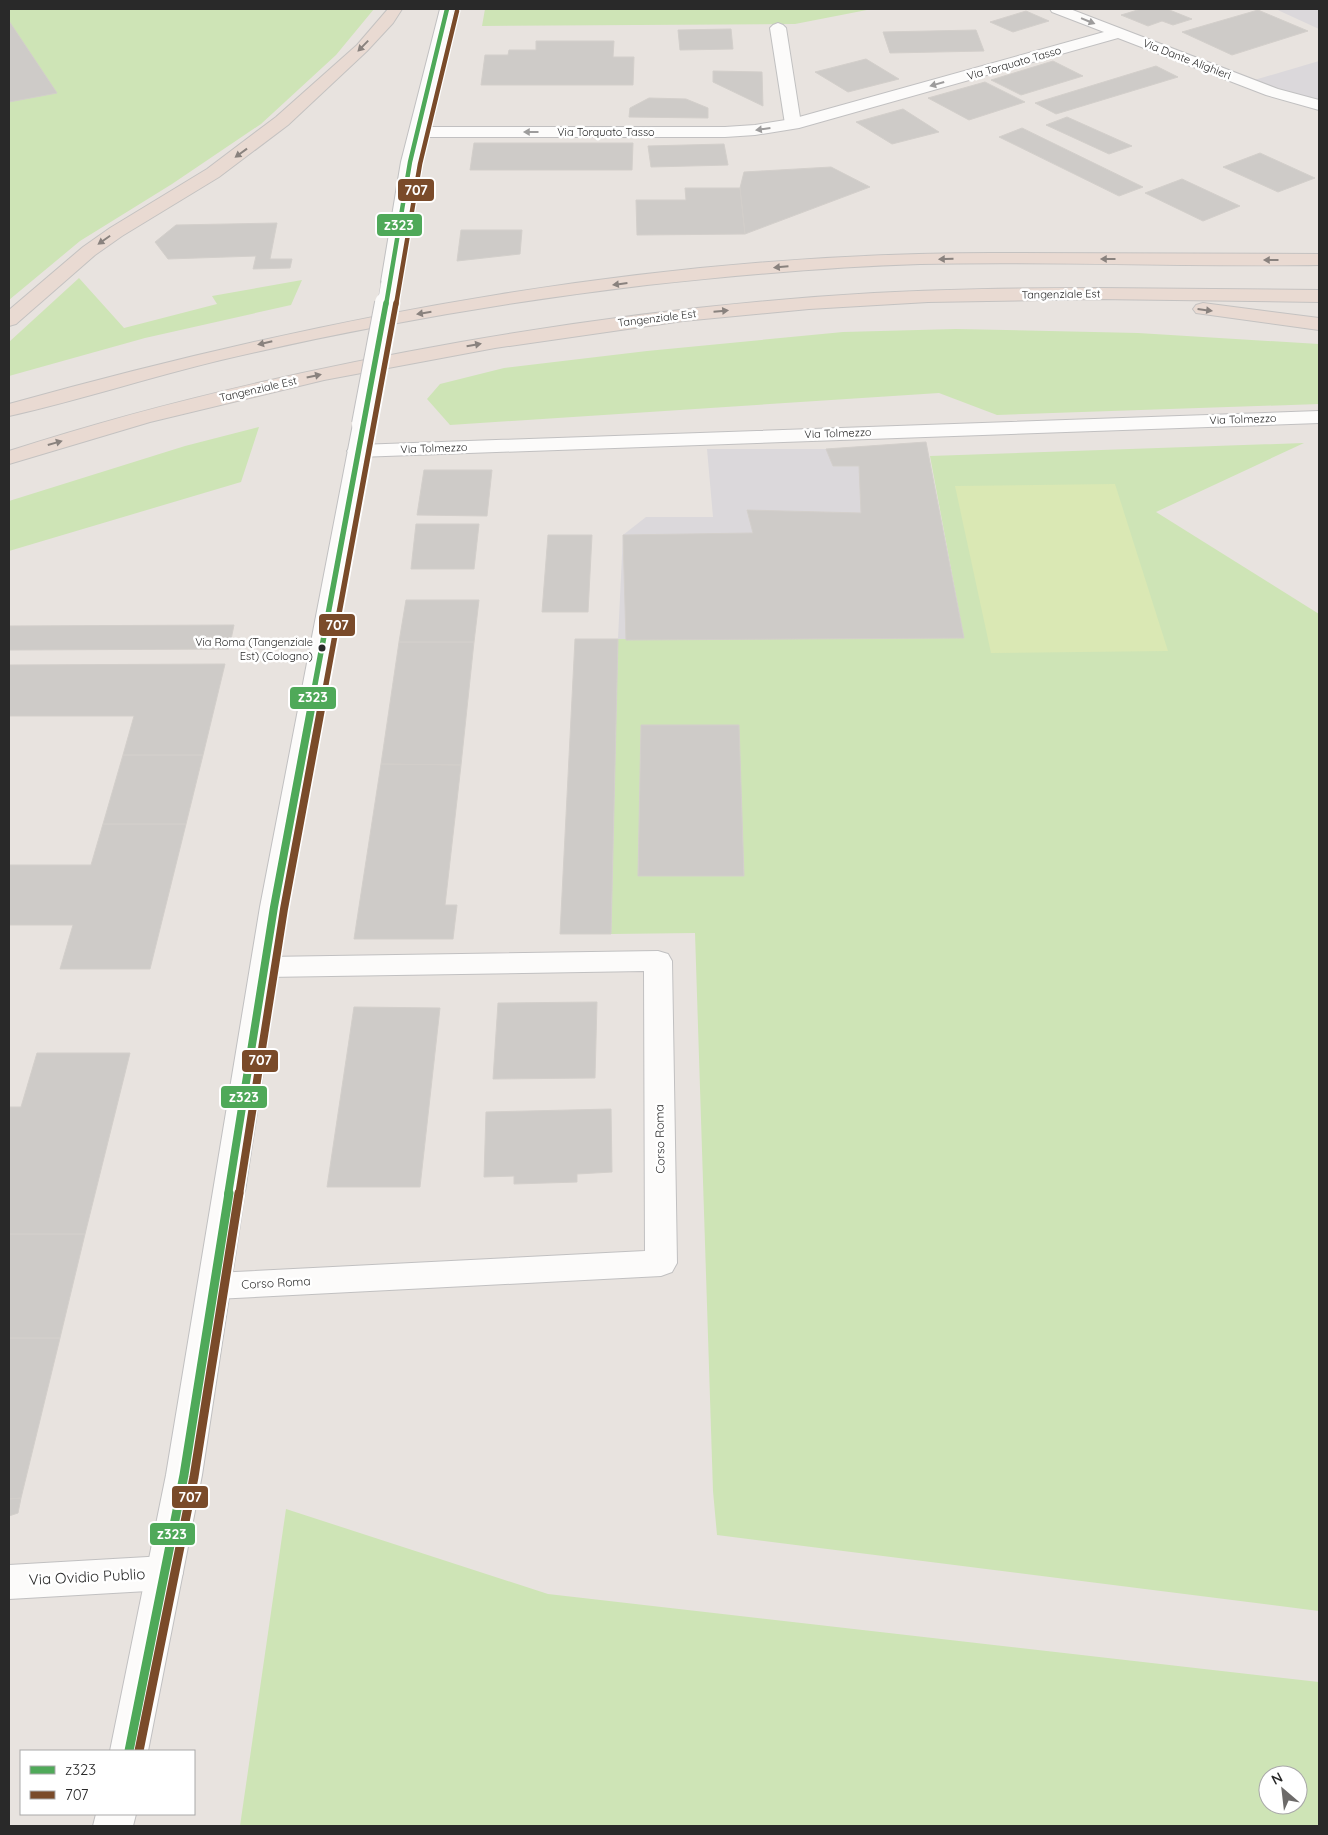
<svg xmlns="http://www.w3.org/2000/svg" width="1328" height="1835" font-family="Quicksand,sans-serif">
  <rect width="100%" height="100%" fill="#e8e3df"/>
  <path fill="#dbd8db" d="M1276,9H1319V29L1282,12Z
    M1319,61V103L1251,81Z
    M926,442L964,638L618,639L623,535L646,517H713L707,449H826Z"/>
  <path fill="#cee4b6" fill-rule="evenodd" d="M9,9H374L336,55L261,124L172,184L80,241L9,300Z
    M485,9H872L795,24L482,26Z
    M79,278L124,328L217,304L212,296L302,280L291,305L145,338L9,376V342Z
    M956,329L1138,333L1319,344V404L997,415L939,393L450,425L427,399L440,384L504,368L647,351L843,332Z
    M259,427L241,482L9,551V501L185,446Z
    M1304,443L1156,512L1319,614V1611L717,1535L713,1491L695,933L611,934L618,639L964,638L930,456ZM641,725H738L744,876L638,875Z
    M286,1509L548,1594L1319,1682V1826H240ZM1268,1775H1298V1805H1268Z"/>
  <path fill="#dae8b4" d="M1115,484L1168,651L991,653L955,486Z"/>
  <path fill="#cecbc8" stroke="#d3cfcb" d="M1141,9H1167L1192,19L1173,25L1162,21L1148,26L1121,15Z
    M1258,10L1308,31L1232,55L1182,32Z
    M1026,11L1049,21L1013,32L990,22Z
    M9,21L57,93L9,102Z
    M731,29L733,49L680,50L678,30Z
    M976,30L984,51L890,53L883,32Z
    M536,41H614L613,57H634L633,85H481L485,55H508L509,50H536Z
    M866,59L899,79L848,92L815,72Z
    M1053,61L1083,76L1021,95L991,80Z
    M1156,66L1178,77L1056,114L1035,103Z
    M713,71L762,72L763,106L713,82Z
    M985,82L1025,102L969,120L928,98Z
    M649,98L686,99L708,108V118L629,117L630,108Z
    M903,109L939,132L892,144L856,122Z
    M1067,117L1132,146L1109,154L1046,125Z
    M1022,128L1143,187L1119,196L999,137Z
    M474,143H633L632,170H470Z
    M724,144L728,165L651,167L648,146Z
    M1260,153L1315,178L1278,192L1223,167Z
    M831,167L870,187L745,234L740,188L744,172Z
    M1182,179L1240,206L1203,221L1145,193Z
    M685,188H740L745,234L637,235L636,200H686Z
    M277,223L270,259H292L290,268L253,269L256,256L168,259L155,242L176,225Z
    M461,230H522L520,254L457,261Z
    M926,442L964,638L626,640L623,535L753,533L747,510L861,513L859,466H833L826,449Z
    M424,470H492L487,516L417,515Z
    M416,524H479L474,569H411Z
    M548,535H592L588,612H542Z
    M406,600H479L474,642H399Z
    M234,625L229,649L9,650V626Z
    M575,639H618L611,934H560Z
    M399,642H474L461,765L381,764Z
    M225,664L203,755H123L134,716H9V665Z
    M641,725H739L744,876H638Z
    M123,755H203L186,824H103Z
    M381,764L461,765L445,905H457L453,939H354Z
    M103,824H186L150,969H60L73,925H9V865H91Z
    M597,1002L595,1078L493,1079L498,1003Z
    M354,1007L440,1008L420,1187H327Z
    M37,1053H130L85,1234H9V1107H21Z
    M611,1109L612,1172L577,1174V1182L514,1184V1176L484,1177L486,1112Z
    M9,1234H85L60,1338H9Z
    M9,1338H60L21,1498L9,1499Z
    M21,1498L18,1513L9,1516V1499Z"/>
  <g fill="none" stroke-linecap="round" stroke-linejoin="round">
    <defs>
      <path id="service" d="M778,23L783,25L786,28L801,124L799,128H787L785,124L770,28L773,25Z"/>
      <path id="minor" d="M1050,9H1070L1278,89L1319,100V110L1266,95L1118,38L799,128L755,135L725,137H417L411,136L409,132L411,128L417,127H725L755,125L792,119L1104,32L1052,12Z
        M1319,411V423L358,457L351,455L347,451L351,447L358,445Z
        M658,951L668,954L672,961L677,1263L672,1272L661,1276L215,1299L203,1295L199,1286L203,1277L215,1273L645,1251L644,971L266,977L256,974L252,967L256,960L266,957Z
        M165,1556L178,1561L183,1573L178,1585L165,1590L9,1599V1565Z"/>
      <path id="secondary" d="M440,9H454L419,162L399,282L397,286L390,288L383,286L381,282L401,162Z
        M363,418L370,420L373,424L288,907L202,1475L148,1751H110L166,1475L260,907L353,424L356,420Z
        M96,1814H136L133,1826H93Z"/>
      <path id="motorway" d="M388,9H402L393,23L367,51L288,125L219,177L122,236L95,255L16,324L9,326V310L83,247L110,228L207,169L276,117L357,45Z
        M1000,253L1319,254V265C1186,267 1053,261 920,264C829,267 738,275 647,285C504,302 362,327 221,360C150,377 80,400 9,416V404C331,314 664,252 1000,253Z
        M1096,288L1319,290V302L1096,299L928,302L809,309L683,321L495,348L324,380L150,422L9,464V451C157,403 308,369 461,342C597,318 736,301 874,293C948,289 1022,288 1096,288Z
        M1203,303L1319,318V330L1196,313L1193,309L1196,305Z"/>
    </defs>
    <use href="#service" stroke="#c1c0c1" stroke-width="2"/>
    <use href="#minor" stroke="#c1c0c1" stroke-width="2"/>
    <use href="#secondary" stroke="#c1c0c1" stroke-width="2"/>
    <use href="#motorway" stroke="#c4c2c1" stroke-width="2"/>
    <use href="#service" fill="#fcfbfa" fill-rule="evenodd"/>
    <use href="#minor" fill="#fcfbfa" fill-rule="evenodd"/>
    <use href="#secondary" fill="#fcfbfa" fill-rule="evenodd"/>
    <use href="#motorway" fill="#e9dad2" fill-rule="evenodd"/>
    <defs>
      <path id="secondary-bridge-far1" d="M386,305L390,282"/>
      <path id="secondary-bridge" d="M363,424L386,303"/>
    </defs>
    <use href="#secondary-bridge-far1" stroke="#c1c0c1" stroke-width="18" stroke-linecap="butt"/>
    <use href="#secondary-bridge" stroke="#c1c0c1" stroke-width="24" stroke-linecap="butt"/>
    <use href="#secondary-bridge-far1" stroke="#fcfbfa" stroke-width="17"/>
    <use href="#secondary-bridge" stroke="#fcfbfa" stroke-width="22"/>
    <defs>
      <path id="bus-1-far3" d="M386,305L410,162L447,9"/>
      <path id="bus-1-far2" d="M313,695L386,303"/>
      <path id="bus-1-far1" d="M228,1195L274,907L314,693"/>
      <path id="bus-1" d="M129,1751L184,1475L229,1193"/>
      <path id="bus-2-far3" d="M396,305L420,164L457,11"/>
      <path id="bus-2-far2" d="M324,695L396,303"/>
      <path id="bus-2-far1" d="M239,1195L284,909L324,693"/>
      <path id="bus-2" d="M139,1751L194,1477L239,1193"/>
    </defs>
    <use href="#bus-1-far3" stroke="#fff" stroke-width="7"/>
    <use href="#bus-1-far2" stroke="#fff" stroke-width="9"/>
    <use href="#bus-1-far1" stroke="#fff" stroke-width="11"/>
    <use href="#bus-1" stroke="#fff" stroke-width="13"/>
    <use href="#bus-2-far3" stroke="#fff" stroke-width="7"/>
    <use href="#bus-2-far2" stroke="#fff" stroke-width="9"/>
    <use href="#bus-2-far1" stroke="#fff" stroke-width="11"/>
    <use href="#bus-2" stroke="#fff" stroke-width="13"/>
    <use href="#bus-1-far3" stroke="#4fa959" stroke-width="4.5"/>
    <use href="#bus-1-far2" stroke="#4fa959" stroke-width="5.5"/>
    <use href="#bus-1-far1" stroke="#4fa959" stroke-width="8"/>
    <use href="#bus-1" stroke="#4fa959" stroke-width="9"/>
    <use href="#bus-2-far3" stroke="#7a4b2a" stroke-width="4.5"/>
    <use href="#bus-2-far2" stroke="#7a4b2a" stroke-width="5.5"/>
    <use href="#bus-2-far1" stroke="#7a4b2a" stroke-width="8"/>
    <use href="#bus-2" stroke="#7a4b2a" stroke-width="9"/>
  </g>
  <defs><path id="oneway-solid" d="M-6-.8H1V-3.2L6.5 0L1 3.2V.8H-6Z" transform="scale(1.25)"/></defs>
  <g fill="#9d9c9c">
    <use href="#oneway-solid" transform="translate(1088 21) rotate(22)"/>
    <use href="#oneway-solid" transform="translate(937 84) rotate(164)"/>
    <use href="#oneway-solid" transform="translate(763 129) rotate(172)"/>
    <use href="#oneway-solid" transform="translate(531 132) rotate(-180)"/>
  </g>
  <g fill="#89827e">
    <use href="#oneway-solid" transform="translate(363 46) rotate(134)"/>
    <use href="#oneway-solid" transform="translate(241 153) rotate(144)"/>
    <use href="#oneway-solid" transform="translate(104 240) rotate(145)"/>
    <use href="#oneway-solid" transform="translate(946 259) rotate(179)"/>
    <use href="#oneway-solid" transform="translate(1108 259) rotate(-180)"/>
    <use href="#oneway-solid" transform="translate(1271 260) rotate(-180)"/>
    <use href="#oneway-solid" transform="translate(781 267) rotate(175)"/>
    <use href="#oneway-solid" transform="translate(620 284) rotate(173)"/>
    <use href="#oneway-solid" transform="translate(1205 310) rotate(7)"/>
    <use href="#oneway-solid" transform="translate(721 311) rotate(-5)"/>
    <use href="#oneway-solid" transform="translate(424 313) rotate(171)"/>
    <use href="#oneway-solid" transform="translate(265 343) rotate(167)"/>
    <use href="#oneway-solid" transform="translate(474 345) rotate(-10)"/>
    <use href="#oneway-solid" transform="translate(314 376) rotate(-12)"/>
    <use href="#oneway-solid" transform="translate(55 443) rotate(-16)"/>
  </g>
  <circle fill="#292929" stroke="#fff" stroke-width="2" cx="322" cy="648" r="4.5"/>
  <g text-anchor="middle" stroke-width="5" stroke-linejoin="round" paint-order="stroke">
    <g font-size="11" fill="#292929" stroke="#fff">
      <text transform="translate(1187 59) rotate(21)" y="4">Via Dante Alighieri</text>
      <text transform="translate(1014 63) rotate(-16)" y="4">Via Torquato Tasso</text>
      <text x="606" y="136">Via Torquato Tasso</text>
      <text transform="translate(1061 294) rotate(-1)" y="4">Tangenziale Est</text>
      <text transform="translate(657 318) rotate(-7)" y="4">Tangenziale Est</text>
      <text transform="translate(258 389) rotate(-13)" y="4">Tangenziale Est</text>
      <text transform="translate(1243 419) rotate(-2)" y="4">Via Tolmezzo</text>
      <text transform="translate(838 433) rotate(-2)" y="4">Via Tolmezzo</text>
      <text transform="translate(434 448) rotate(-2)" y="4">Via Tolmezzo</text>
    </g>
    <g font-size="11" fill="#292929" stroke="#fff" text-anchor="end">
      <text x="313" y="646">Via Roma (Tangenziale<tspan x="313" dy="14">Est) (Cologno)</tspan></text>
    </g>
    <g font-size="12" fill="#292929" stroke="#fff">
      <text transform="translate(660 1139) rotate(-91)" y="4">Corso Roma</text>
      <text transform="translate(276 1283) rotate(-3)" y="4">Corso Roma</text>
    </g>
    <g font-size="15" fill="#292929" stroke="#fff">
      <text transform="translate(87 1577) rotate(-3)" y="5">Via Ovidio Publio</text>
    </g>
  </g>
  <g stroke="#fff" stroke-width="2">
    <rect x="397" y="178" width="38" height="24" rx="5" fill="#7a4b2a"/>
    <rect x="376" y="213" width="47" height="24" rx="5" fill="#4fa959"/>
    <rect x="318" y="613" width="38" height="24" rx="5" fill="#7a4b2a"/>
    <rect x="289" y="686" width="48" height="24" rx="5" fill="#4fa959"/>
    <rect x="241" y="1049" width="38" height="24" rx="5" fill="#7a4b2a"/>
    <rect x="220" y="1085" width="48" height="24" rx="5" fill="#4fa959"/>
    <rect x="171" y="1485" width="38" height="24" rx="5" fill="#7a4b2a"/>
    <rect x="149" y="1522" width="47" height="24" rx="5" fill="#4fa959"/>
  </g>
  <g font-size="14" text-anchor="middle" font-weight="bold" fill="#fff">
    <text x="416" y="195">707</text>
    <text x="399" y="230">z323</text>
    <text x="337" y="630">707</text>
    <text x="313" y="702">z323</text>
    <text x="260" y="1065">707</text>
    <text x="244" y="1102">z323</text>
    <text x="190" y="1502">707</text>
    <text x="172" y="1539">z323</text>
  </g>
  <rect width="1328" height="1835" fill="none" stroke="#292929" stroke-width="20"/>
  <rect x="20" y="1750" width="175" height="65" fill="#ffffff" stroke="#a9a9a9"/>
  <rect x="30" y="1766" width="25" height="8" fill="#4fa959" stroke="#a9a9a9"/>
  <text x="65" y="1775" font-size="15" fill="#292929">z323</text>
  <rect x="30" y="1791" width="25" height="8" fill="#7a4b2a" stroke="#a9a9a9"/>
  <text x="65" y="1800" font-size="15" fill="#292929">707</text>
  <g transform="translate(1283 1790) rotate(332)"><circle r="24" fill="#ffffff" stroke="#a9a9a9"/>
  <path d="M0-4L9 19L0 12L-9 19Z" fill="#6c6a69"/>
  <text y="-8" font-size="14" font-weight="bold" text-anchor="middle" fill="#292929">N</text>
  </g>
</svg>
